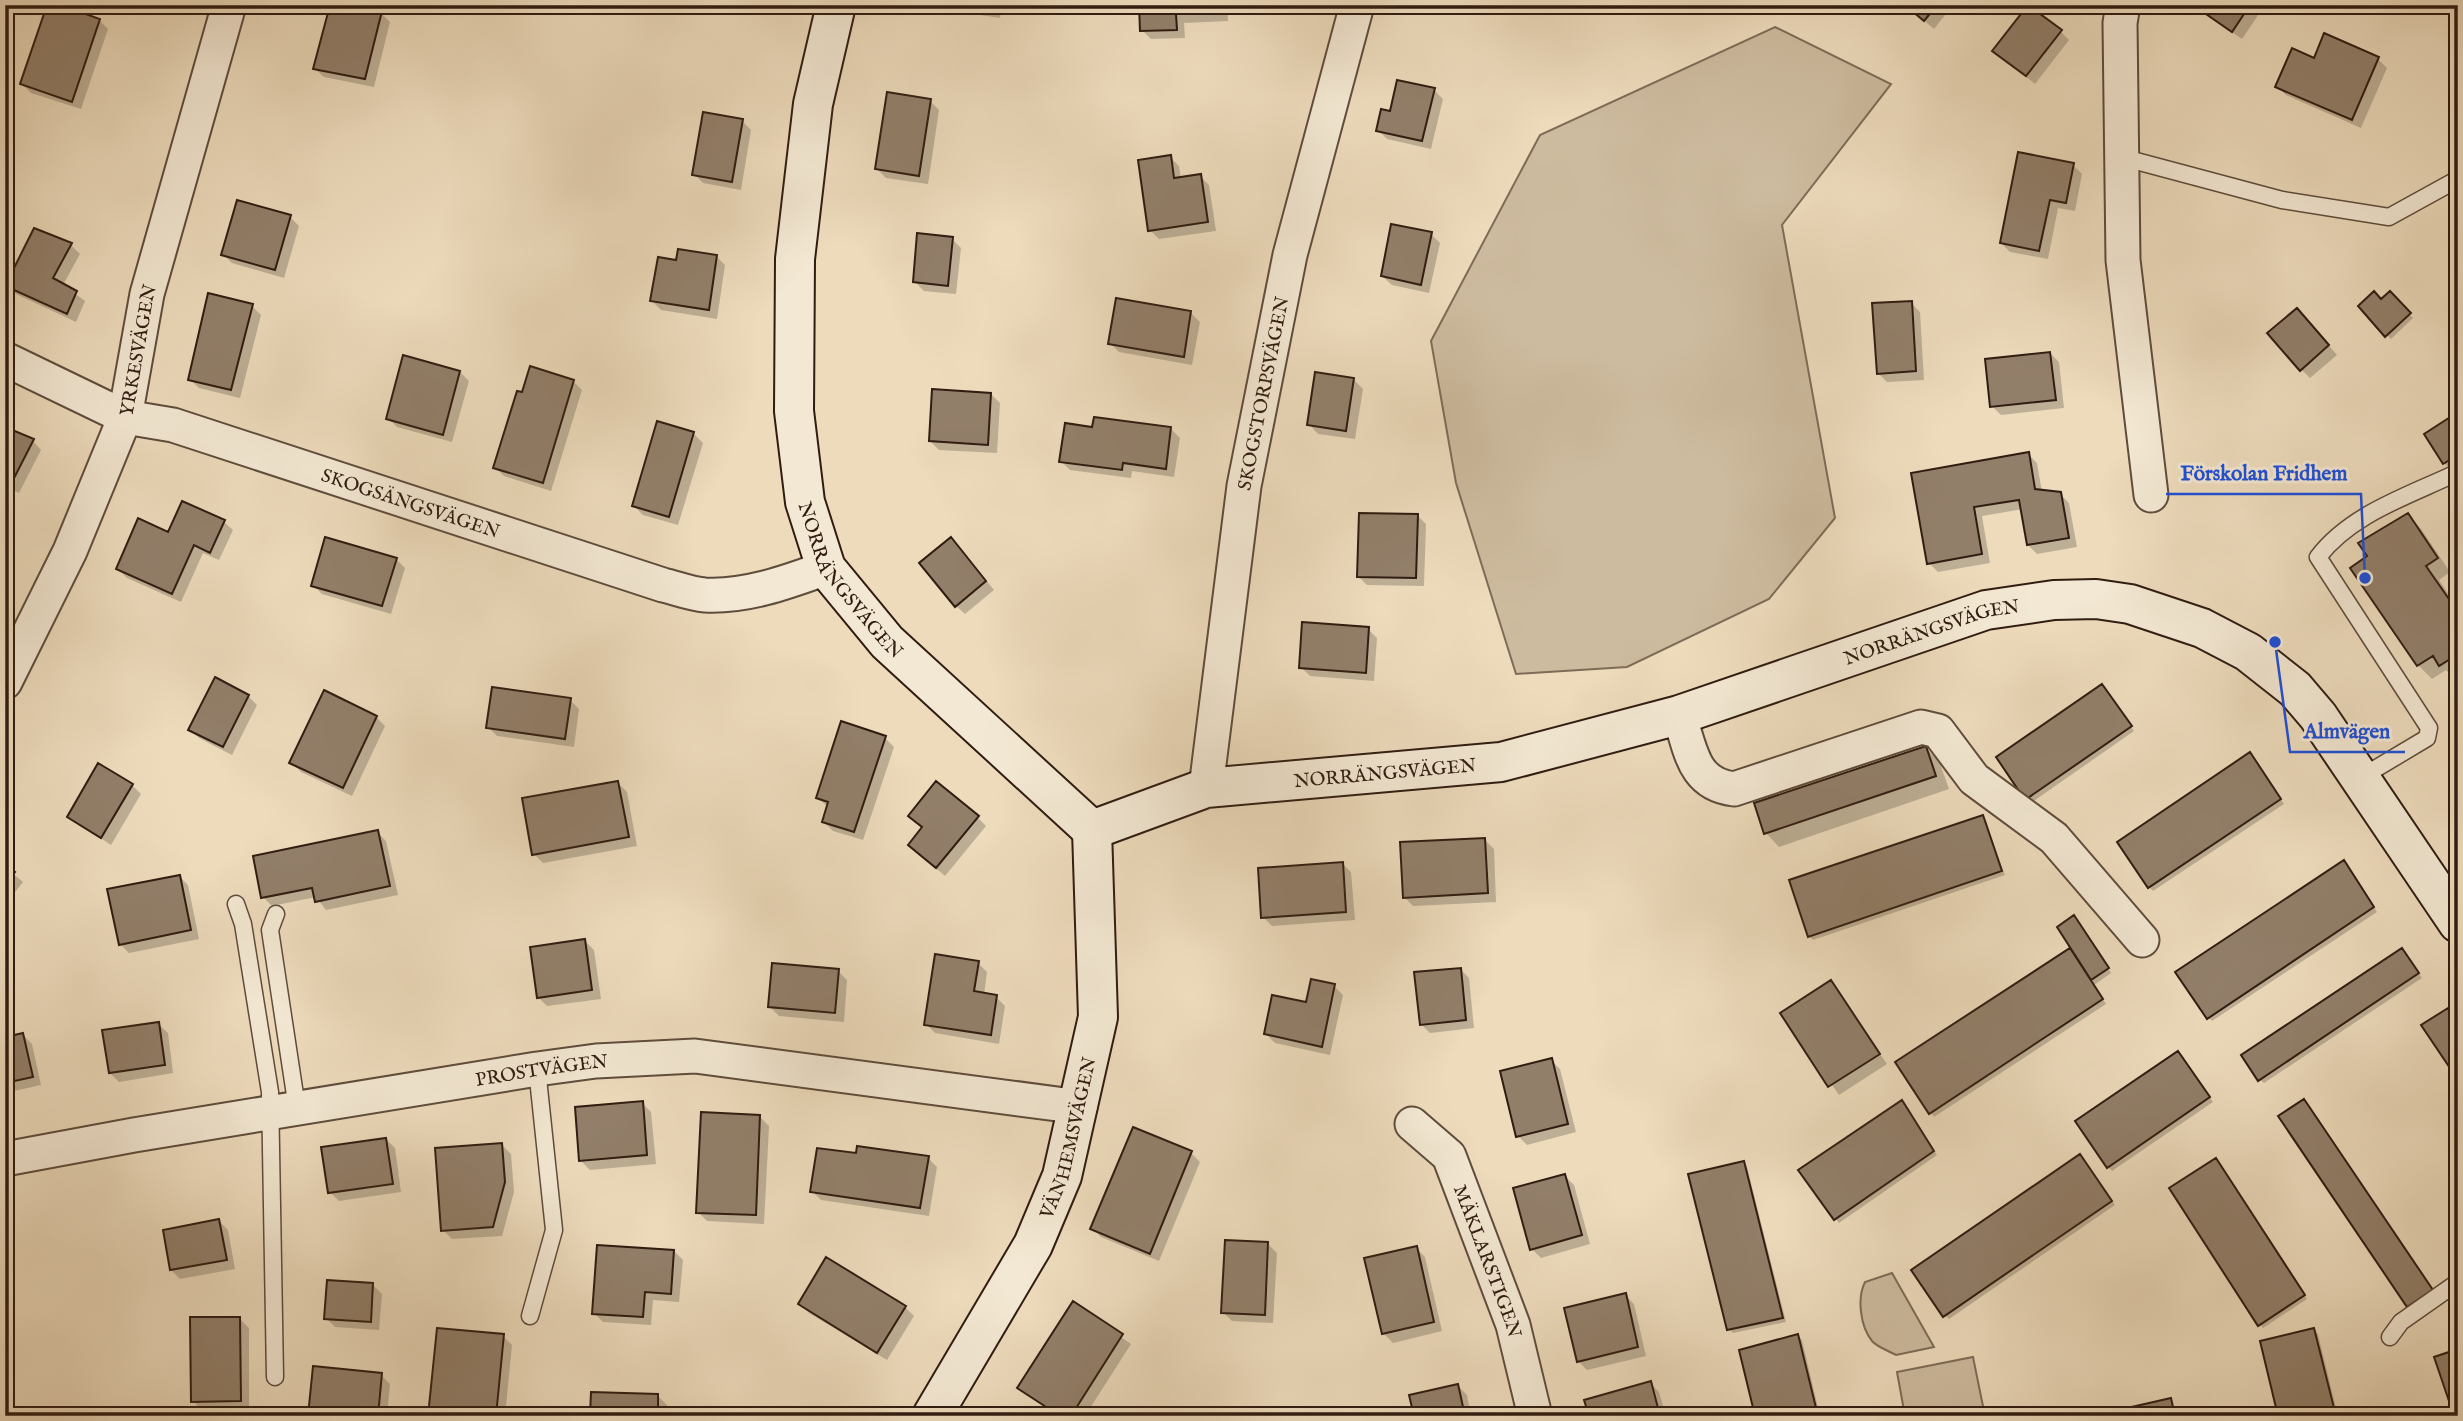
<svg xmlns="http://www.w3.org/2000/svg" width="2463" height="1421" font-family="'IM FELL English',serif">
  <rect width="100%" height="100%" fill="#eddbbc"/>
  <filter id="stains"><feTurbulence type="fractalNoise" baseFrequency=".00286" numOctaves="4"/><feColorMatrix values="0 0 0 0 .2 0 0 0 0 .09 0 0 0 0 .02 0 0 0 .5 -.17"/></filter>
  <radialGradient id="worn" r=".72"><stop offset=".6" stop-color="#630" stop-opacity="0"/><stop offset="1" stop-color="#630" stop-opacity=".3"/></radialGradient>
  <path fill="#cdbb9f" stroke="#7e6c58" stroke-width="2" d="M1775,27L1891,84L1782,225L1835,518L1769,599L1627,667L1516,674L1456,483L1431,341L1540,135Z
    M1892,1273L1934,1347L1896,1355C1889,1351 1877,1347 1872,1341C1860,1326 1857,1298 1865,1282Z
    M1973,1357L1985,1416H1905L1897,1372Z"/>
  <path fill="#0003" d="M332,5L381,13L390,22L374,87L324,77L315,69Z
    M912,5H1002L1000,18Z
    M1141,5H1227L1228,21L1184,23L1185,38L1151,39L1142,30Z
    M1906,5H1953L1934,29Z
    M2193,5H2265L2242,39Z
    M99,20L108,29L81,109L31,93L22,84Z
    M2061,32L2069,40L2035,84L1995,51Z
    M2378,59L2387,68L2361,128L2286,95L2277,86L2315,60Z
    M1434,90L1443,99L1431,149L1387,139L1378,130L1391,113Z
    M930,101L939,110L928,184L886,178L877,169Z
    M742,121L751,130L741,190L703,183L694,174Z
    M5,156L10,161L5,170Z
    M1170,157L1179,166L1181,179L1200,176L1209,185L1216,231L1159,239L1150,230Z
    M2073,165L2082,174L2075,211L2058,208L2048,259L2010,252L2001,243Z
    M290,217L299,226L284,278L232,263L223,254Z
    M1431,234L1440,243L1429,293L1392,285L1382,276Z
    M952,239L961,248L956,294L924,291L915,282Z
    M71,245L80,254L63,285L85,301L76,322L16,294L7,285Z
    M716,256L725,265L717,319L661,310L652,301L678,262Z
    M2390,293L2413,318L2391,339L2360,307L2382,302Z
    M1911,303L1920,312L1924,380L1887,382L1878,373Z
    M252,306L261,315L240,398L199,388L190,379Z
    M1191,313L1200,322L1192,365L1119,352L1110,343Z
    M2306,319L2337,355L2310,378L2301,369Z
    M2050,353L2059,362L2064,408L2001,415L1992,406Z
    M460,372L469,381L452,442L397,427L388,418Z
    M1354,380L1363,389L1355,439L1318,434L1309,424Z
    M573,381L582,390L551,491L504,476L495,467L523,395Z
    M991,394L1000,403L997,453L939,450L930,441Z
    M2458,414V476L2444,463L2426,435Z
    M659,423L694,434L703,443L678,525L643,515L634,506Z
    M5,429L33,441L41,450L19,493L5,487Z
    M1094,429H1171L1180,438L1174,477L1132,471L1131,478L1070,470L1061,461Z
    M2028,454L2037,463L2042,492L2060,494L2069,503L2077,547L2037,554L2028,545L2023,509L1982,516L1990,563L1938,572L1929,563L1913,474Z
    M1417,515L1426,524L1424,586L1367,585L1358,576Z
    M2408,515L2421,529L2450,572L2439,580L2458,608V676L2454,678L2446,670L2432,679L2418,665L2352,568L2370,556L2360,543Z
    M224,522L233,530L219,560L203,553L181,602L127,578L118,569L169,534Z
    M960,548L994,590L965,614L956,606Z
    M396,559L405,568L391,614L322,594L313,585Z
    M1368,629L1377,638L1374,681L1310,676L1301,667Z
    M2106,690L2134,731L2031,803L2027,799Z
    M248,696L257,705L232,755L199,738L190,730Z
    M570,700L579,709L574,747L497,736L488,727Z
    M376,717L385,726L352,796L301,772L292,763Z
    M885,738L894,747L863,840L833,831L824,822L828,807L818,798Z
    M1926,748L1939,761L1949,789L1779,847L1766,833Z
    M2254,758L2284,804L2153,891L2149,887Z
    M618,783L627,792L637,846L543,863L534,854Z
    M132,785L141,794L111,845L69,817Z
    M977,817L986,826L945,876L919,854L924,828Z
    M1982,817L2005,875L1813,940L1809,936Z
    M377,832L386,841L398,895L326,910L316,897L272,906L263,897Z
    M1485,840L1494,849L1496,902L1413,906L1404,897Z
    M1342,863L1351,872L1355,920L1272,926L1263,917Z
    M5,867L23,882L5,905Z
    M2347,867L2377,912L2212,1021L2208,1017Z
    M179,876L188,885L199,939L129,953L120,944Z
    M2078,921L2111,973L2094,985L2106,1004L1934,1117L1897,1063L2072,948Z
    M585,941L594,950L601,999L547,1006L538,997Z
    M2406,954L2422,978L2264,1083L2260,1080Z
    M978,963L987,972L984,995L996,997L1005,1006L999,1044L935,1033L926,1024Z
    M1460,969L1469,978L1474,1028L1430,1033L1421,1024Z
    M838,971L847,980L844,1022L779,1016L770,1007Z
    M1831,982L1887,1064L1839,1095L1783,1014Z
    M1334,986L1343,995L1330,1055L1275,1043L1266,1034Z
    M158,1024L168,1033L173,1073L119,1082L110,1073Z
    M23,1035L32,1044L41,1085L5,1093V1039Z
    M2182,1057L2213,1102L2112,1171L2108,1167Z
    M1551,1060L1560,1069L1576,1132L1527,1145L1518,1136Z
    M1902,1102L1937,1155L1839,1223L1800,1170Z
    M642,1103L651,1112L656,1164L590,1170L581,1161Z
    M760,1117L769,1126L764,1224L707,1221L698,1212Z
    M1134,1129L1191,1153L1200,1162L1159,1261L1101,1237L1092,1228Z
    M386,1139L395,1148L401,1192L339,1201L330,1192Z
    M502,1145L511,1154L514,1192L502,1236L452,1239L443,1230Z
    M858,1155L928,1158L937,1167L929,1216L821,1200L812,1191Z
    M2084,1161L2115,1205L1949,1319L1945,1315Z
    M1743,1163L1747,1167L1786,1322L1733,1333L1729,1329Z
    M2219,1164L2307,1299L2263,1328L2259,1324Z
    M1565,1176L1574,1185L1590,1244L1541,1258L1532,1249Z
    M219,1221L228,1230L235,1269L180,1279L171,1270Z
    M1268,1244L1277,1253L1273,1323L1232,1321L1223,1312Z
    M1416,1248L1425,1257L1442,1331L1393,1343L1384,1334Z
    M674,1251L683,1260L679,1302L653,1300L651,1325L603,1322L594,1313Z
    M373,1285L382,1294L379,1330L335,1327L326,1318Z
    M1625,1295L1634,1304L1646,1356L1587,1370L1578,1361Z
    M800,1304L905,1307L914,1316L887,1360L809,1313Z
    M1073,1304L1131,1344L1085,1416H1058L1019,1388Z
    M240,1319L249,1328V1409L202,1410L193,1401Z
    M2314,1330L2318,1334L2338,1416H2280Z
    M503,1336L512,1345L505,1416H430Z
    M1798,1336L1802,1340L1820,1416H1757Z
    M381,1375L390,1384L387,1416H309Z
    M1650,1383L1659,1392L1666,1416H1591Z
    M1458,1386L1467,1395L1471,1416H1416Z
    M658,1396L667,1405L666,1416H592Z
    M2171,1400L2178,1416H2100Z"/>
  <path fill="#927f6a" stroke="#301c11" stroke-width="2" d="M47,5H60L100,19L72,102L20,84Z
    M330,5L382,11L365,79L313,69Z
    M957,5H992V10Z
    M1139,5H1219L1220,13L1176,14L1177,30L1140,31Z
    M1905,5H1937L1924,21Z
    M2028,5L2062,30L2026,76L1992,51Z
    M2193,5H2250L2232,32Z
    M2324,33L2379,57L2352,120L2275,87L2292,48L2314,58Z
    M1397,80L1435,88L1422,141L1376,131L1381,109L1390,111Z
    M887,92L931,99L919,176L875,169Z
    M703,112L743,119L732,182L692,175Z
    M2018,152L2074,163L2066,203L2050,200L2039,251L2000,243Z
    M1171,155L1174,178L1201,174L1208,222L1148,231L1138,160Z
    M237,200L291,215L275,270L221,255Z
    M1391,224L1432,232L1421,285L1381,276Z
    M34,228L72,243L53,278L77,291L67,314L5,286Z
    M917,233L953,237L948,286L913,282Z
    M678,249L717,255L709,310L650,301L658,257L676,260Z
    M2374,291L2381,299L2390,291L2411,313L2385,337L2358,306Z
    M208,293L253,304L231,390L188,380Z
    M1116,298L1191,311L1184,357L1108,344Z
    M1912,301L1916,371L1877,374L1872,303Z
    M2297,308L2329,345L2300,371L2267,333Z
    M2050,352L2056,400L1990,407L1985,359Z
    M403,355L460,371L443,435L386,419Z
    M530,366L574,380L543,483L493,468L517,391L522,392Z
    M1315,372L1354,378L1346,431L1307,425Z
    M932,389L991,393L988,445L929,441Z
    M2458,412V455L2443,464L2424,434Z
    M1094,417L1171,427L1166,469L1123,463L1122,470L1059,462L1065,423L1092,427Z
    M657,421L694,432L669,517L632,506Z
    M5,427L34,439L10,486L5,484Z
    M2029,452L2035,489L2061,492L2069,538L2027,545L2019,500L1974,507L1982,554L1927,564L1911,473Z
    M182,501L225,520L210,553L194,545L172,594L116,569L138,518L168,532Z
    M1359,513L1418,514L1416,578L1357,577Z
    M2408,513L2438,558L2426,566L2458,612V654L2439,666L2433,656L2417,666L2350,568L2367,556L2358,543Z
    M325,537L397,558L382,606L311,586Z
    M951,537L986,581L955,607L919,563Z
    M1302,622L1369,627L1366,673L1299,668Z
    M215,677L249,695L223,747L188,730Z
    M2102,684L2132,726L2025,800L1996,757Z
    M492,687L571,698L565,739L486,728Z
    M324,690L377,716L343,788L289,763Z
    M841,721L886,736L854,832L822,822L828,802L816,798Z
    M1926,746L1936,776L1764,834L1754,803Z
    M2250,752L2281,799L2148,888L2117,842Z
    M98,763L133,784L101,838L67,817Z
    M618,781L629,837L532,855L522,798Z
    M936,781L979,816L936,868L908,845L922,827L908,816Z
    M1983,815L2002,871L1808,937L1789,880Z
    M378,830L390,886L315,902L312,888L261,898L253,856Z
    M1485,838L1488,893L1403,898L1400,842Z
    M2344,860L2374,907L2207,1019L2175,972Z
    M1343,862L1346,912L1261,918L1258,868Z
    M5,865L15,872L5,885Z
    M180,875L191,930L119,945L107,889Z
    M2074,915L2109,968L2091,980L2057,927Z
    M585,939L592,990L537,998L530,947Z
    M2070,948L2103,999L1929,1114L1895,1062Z
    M2402,948L2419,973L2258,1081L2241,1055Z
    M935,954L979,961L974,991L997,995L991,1035L924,1025Z
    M772,963L839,969L835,1013L768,1007Z
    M1461,968L1466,1020L1420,1025L1414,972Z
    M1311,979L1335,984L1322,1047L1264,1034L1272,995L1306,1002Z
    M1831,980L1880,1054L1828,1087L1780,1013Z
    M2448,1008L2458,1023V1080L2421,1025Z
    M159,1022L165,1065L109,1073L102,1030Z
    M23,1033L33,1077L5,1083V1037Z
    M2178,1051L2210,1097L2107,1168L2075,1121Z
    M1552,1058L1568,1124L1516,1137L1500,1071Z
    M2304,1099L2433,1290L2407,1307L2278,1116Z
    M1902,1100L1934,1151L1834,1220L1798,1170Z
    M643,1101L647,1155L579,1161L575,1107Z
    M701,1112L760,1115L756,1215L696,1213Z
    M1133,1127L1192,1151L1150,1254L1090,1229Z
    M386,1138L393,1184L328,1193L321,1147Z
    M502,1143L505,1182L493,1227L441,1231L435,1148Z
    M857,1146L929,1156L920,1208L810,1192L817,1148L856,1153Z
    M2080,1154L2112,1201L1943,1317L1911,1270Z
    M2216,1158L2305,1295L2258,1326L2169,1188Z
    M1744,1161L1783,1318L1727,1330L1688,1174Z
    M1565,1174L1582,1235L1530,1250L1513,1188Z
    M219,1219L227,1260L170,1270L163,1230Z
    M1225,1240L1268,1242L1265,1315L1221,1313Z
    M597,1245L674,1250L671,1294L645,1292L643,1317L592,1314Z
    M1417,1246L1434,1322L1382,1334L1364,1258Z
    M826,1257L906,1306L877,1353L798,1304Z
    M327,1280L373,1283L371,1322L324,1319Z
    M1626,1293L1638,1347L1577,1362L1564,1308Z
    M1073,1301L1123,1334L1071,1416H1060L1017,1388Z
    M190,1317H240L241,1401L191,1402Z
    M437,1328L504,1334L496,1416H428Z
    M2314,1328L2336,1416H2278L2260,1341Z
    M1798,1334L1818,1416H1755L1739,1350Z
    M2458,1349V1401L2450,1404L2434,1357Z
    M313,1366L382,1373L378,1416H308Z
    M1651,1381L1660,1416H1589L1584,1400Z
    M1458,1384L1465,1416H1414L1409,1395Z
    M591,1392L658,1394V1416H590Z
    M2171,1398L2175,1416H2092Z"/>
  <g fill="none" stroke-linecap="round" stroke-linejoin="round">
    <defs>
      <path id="lane" d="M2121,157L2282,200L2389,217L2458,179
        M2360,778L2427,738L2429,728L2318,557C2350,515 2405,497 2452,475
        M236,904L243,924L270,1092L275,1377
        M276,914L270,930L297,1108
        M530,1316L554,1230L537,1069
        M2390,1337L2401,1322L2458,1282"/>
      <g id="street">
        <path d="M2123,5L2120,23L2123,260L2151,495"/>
        <path id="s1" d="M5,359L125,417L173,425L663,585C676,588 691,594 705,595C747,597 787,582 826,568"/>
        <path id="s2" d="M5,682L70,551L125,417L147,294L229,5"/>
        <path d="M1679,715C1691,749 1692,784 1734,789L1921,727L1938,731L1974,779L2054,838L2142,940"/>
        <path id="s3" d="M1206,788L1244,486L1290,255L1357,5"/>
        <path id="s4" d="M1412,1124L1449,1156L1513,1325L1535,1416"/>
        <path id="s5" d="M5,1159L134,1135L537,1069L596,1061L695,1056L1080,1107"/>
      </g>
      <g id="secondary">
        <path id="s6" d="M836,5L813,104L795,259L794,411L805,502L826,568L887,642L1092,830"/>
        <path id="s7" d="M1092,830L1206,788L1501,762L1679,715L1986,610L2054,600L2096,599L2130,604L2202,628L2248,652L2295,689L2318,716L2458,923"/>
        <path id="s8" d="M932,1416L1033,1245L1062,1176L1098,1017L1092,830"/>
      </g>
    </defs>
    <use href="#lane" stroke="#5f4c3c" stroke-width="19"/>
    <use href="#street" stroke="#5f4c3c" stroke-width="37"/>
    <use href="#secondary" stroke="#301c11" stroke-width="42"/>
    <use href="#lane" stroke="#f3e8d3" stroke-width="16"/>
    <use href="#street" stroke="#f3e8d3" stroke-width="33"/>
    <use href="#secondary" stroke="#f3e8d3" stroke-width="38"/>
  </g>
  <g text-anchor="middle" stroke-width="6" stroke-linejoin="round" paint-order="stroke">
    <g font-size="19" fill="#301c11" stroke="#f3e8d3">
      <text dy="7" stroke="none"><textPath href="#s2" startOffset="359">YRKESVÄGEN</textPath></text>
      <text dy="7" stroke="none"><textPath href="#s3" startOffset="399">SKOGSTORPSVÄGEN</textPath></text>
      <text dy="7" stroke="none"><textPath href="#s1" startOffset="432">SKOGSÄNGSVÄGEN</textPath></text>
      <text dy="7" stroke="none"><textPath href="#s6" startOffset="593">NORRÄNGSVÄGEN</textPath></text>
      <text dy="7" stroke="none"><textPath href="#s7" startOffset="868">NORRÄNGSVÄGEN</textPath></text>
      <text dy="7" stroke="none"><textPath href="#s7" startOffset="301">NORRÄNGSVÄGEN</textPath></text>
      <text dy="7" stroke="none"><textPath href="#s5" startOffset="544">PROSTVÄGEN</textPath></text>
      <text dy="7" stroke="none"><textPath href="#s8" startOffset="312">VÄNHEMSVÄGEN</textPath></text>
      <text dy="7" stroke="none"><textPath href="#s4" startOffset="161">MÄKLARSTIGEN</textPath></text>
    </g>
  </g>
  <path fill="none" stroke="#1d4ed8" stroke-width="2.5" d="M2365 578L2361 494H2166M2275 642L2290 752H2405"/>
  <g fill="#1d4ed8" stroke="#f3e8d3" stroke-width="2.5">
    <circle cx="2365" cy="578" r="7"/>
    <circle cx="2275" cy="642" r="7"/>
  </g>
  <g font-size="21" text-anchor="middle" font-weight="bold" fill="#1d4ed8" stroke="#f3e8d3" stroke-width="6" stroke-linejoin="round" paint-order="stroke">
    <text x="2264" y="480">Förskolan Fridhem</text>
    <text x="2347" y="738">Almvägen</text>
  </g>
  <rect width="2463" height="1421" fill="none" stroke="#eddbbc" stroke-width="28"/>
  <rect x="7" y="7" width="2449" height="1407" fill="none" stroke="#301c11" stroke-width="3.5"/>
  <rect x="14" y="14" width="2435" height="1393" fill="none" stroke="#301c11" stroke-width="2"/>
  <rect width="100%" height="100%" filter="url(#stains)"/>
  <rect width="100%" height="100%" fill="url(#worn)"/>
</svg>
